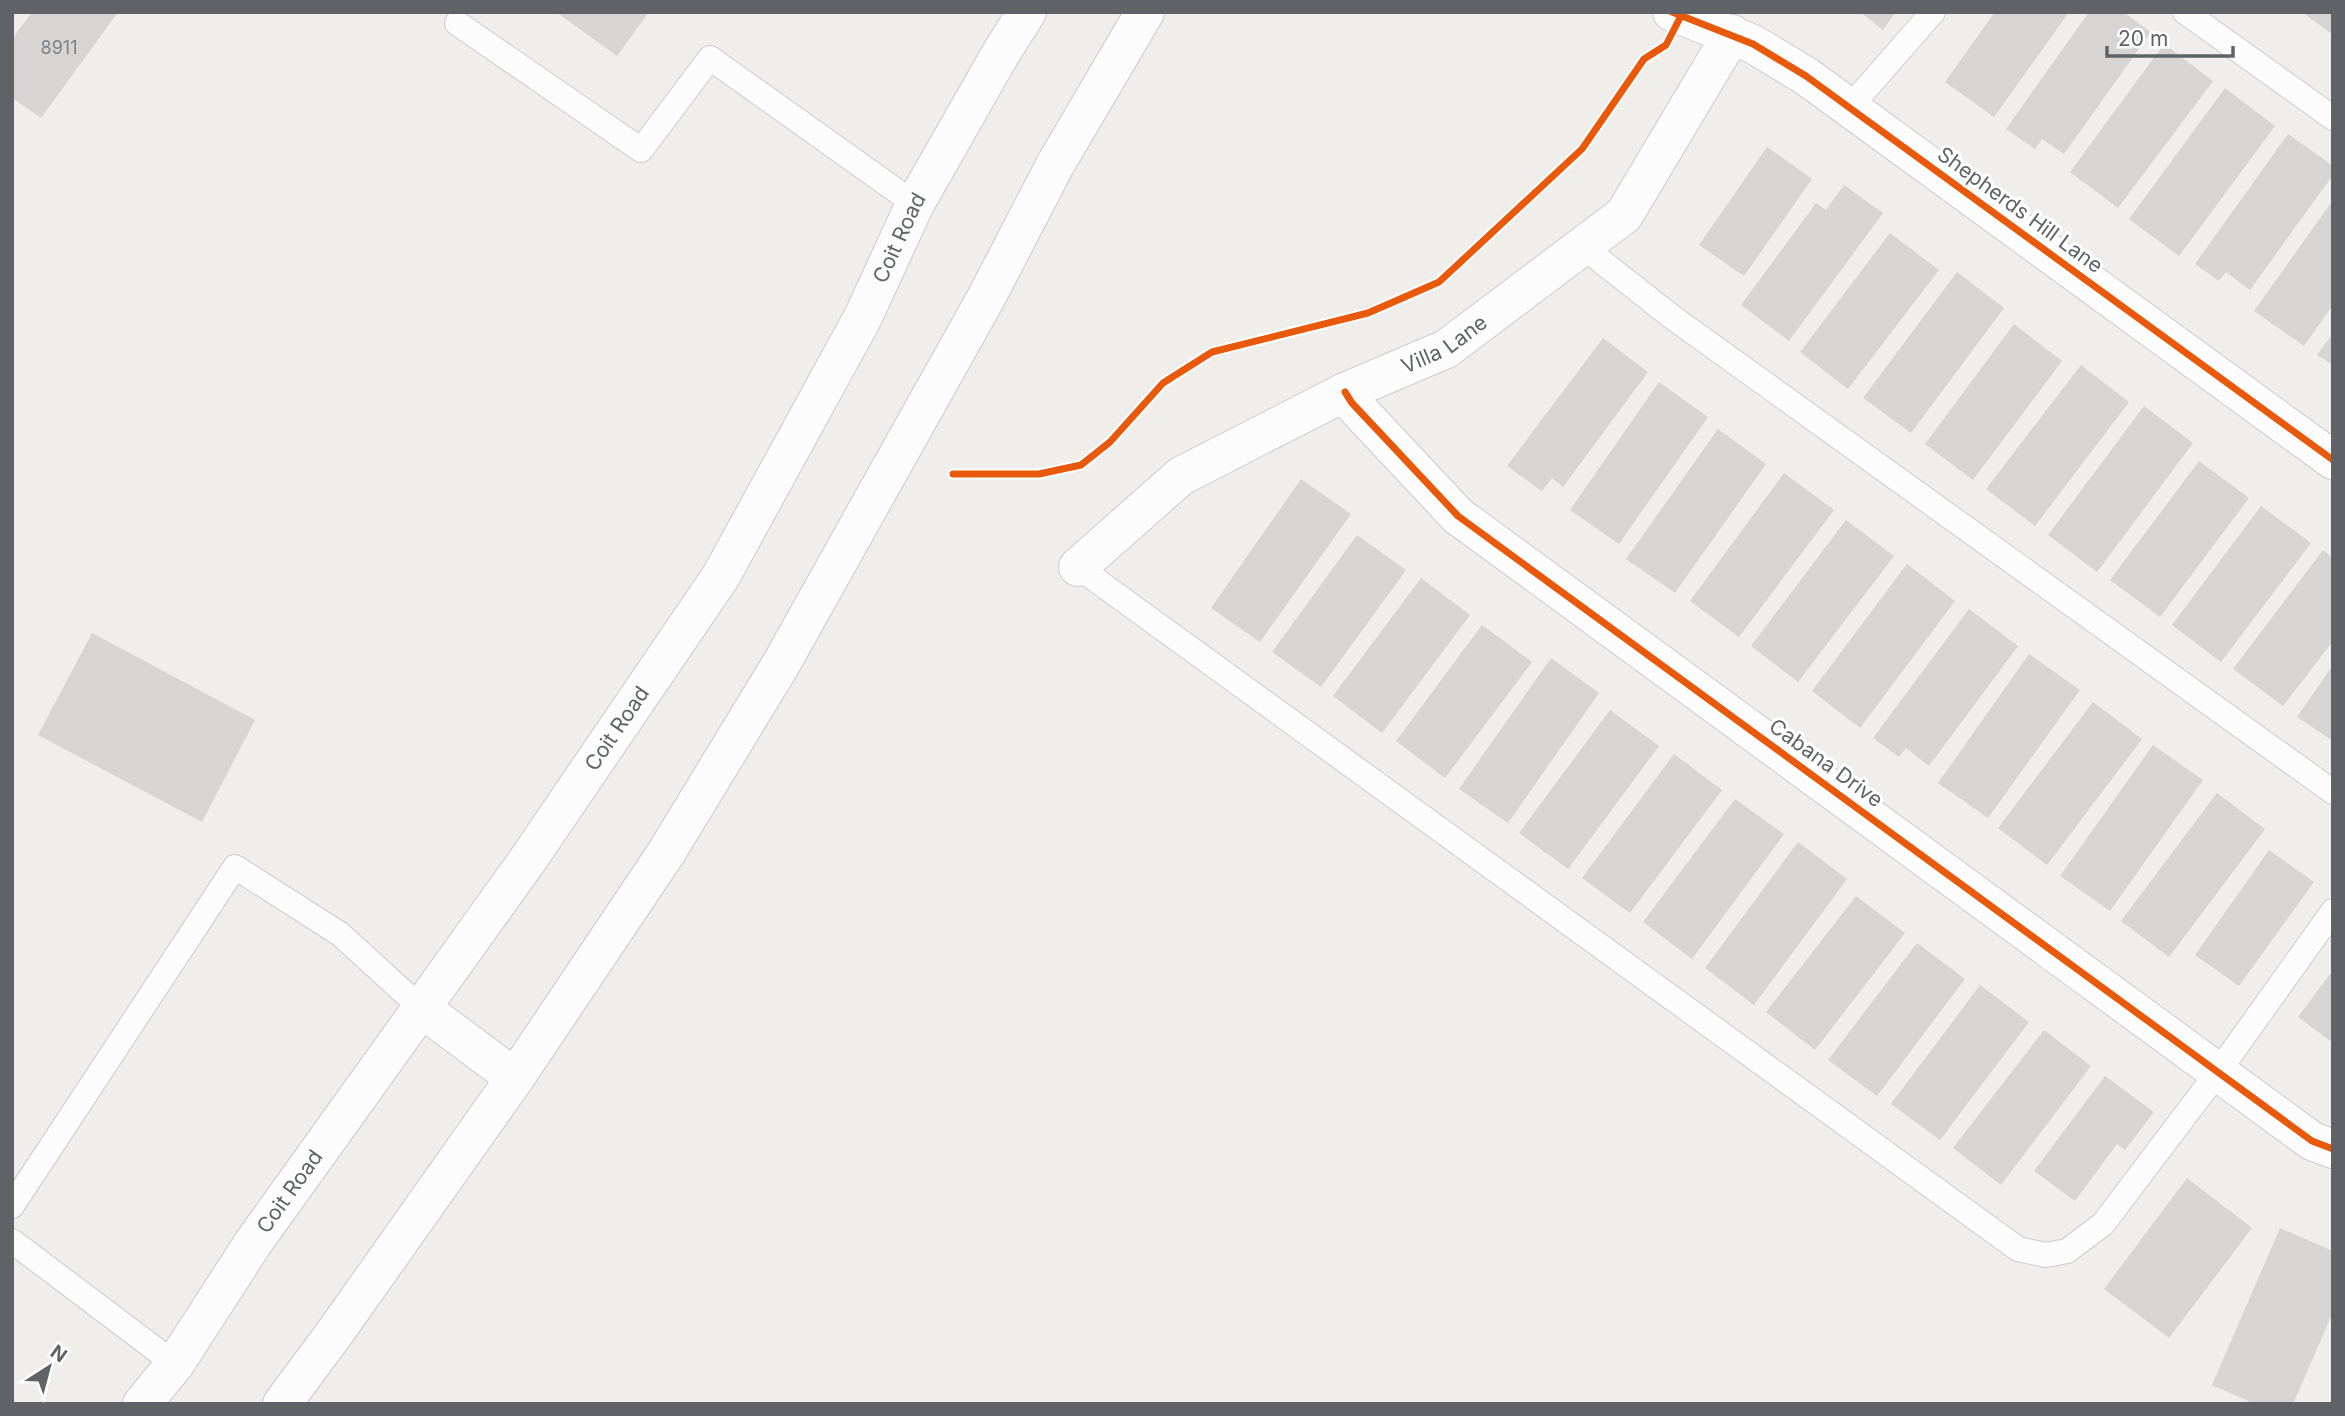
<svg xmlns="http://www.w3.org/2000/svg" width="2345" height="1416" font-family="Inter,sans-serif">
  <rect width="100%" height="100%" fill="#efeeea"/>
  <path fill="#d6d5d3" d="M32,12H118L41,118L12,98V39Z
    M556,12H649L617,56Z
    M1860,12H1896L1883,30Z
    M1995,12H2069L1994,117L1945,82Z
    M2089,12H2123L2151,32L2064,154L2042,139L2035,149L2006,129Z
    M2302,12H2333V35Z
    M2164,44L2213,81L2118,208L2070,172Z
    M2225,88L2275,126L2179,256L2129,219Z
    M2288,134L2333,166V175L2250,290L2226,272L2219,281L2195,264Z
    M1767,147L1812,179L1744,276L1699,245Z
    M1844,185L1883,213L1789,341L1741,305L1816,203L1826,210Z
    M2333,200V305L2304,346L2254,311Z
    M1890,233L1939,270L1848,389L1800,352Z
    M1957,272L2004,308L1911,433L1863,398Z
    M2014,324L2062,361L1973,480L1925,444Z
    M2333,333V365L2317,355Z
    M1603,338L1648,372L1563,487L1552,478L1542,491L1507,466Z
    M2081,365L2129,402L2035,526L1986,489Z
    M1659,382L1708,417L1619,544L1570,510Z
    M2144,406L2193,443L2097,572L2048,535Z
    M1718,429L1766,464L1675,593L1626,559Z
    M2199,461L2249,498L2160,617L2110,580Z
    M1784,473L1834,510L1739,637L1690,601Z
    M1301,479L1351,514L1260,642L1211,608Z
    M2261,506L2311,543L2221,662L2172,625Z
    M1846,520L1894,556L1798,682L1751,646Z
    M1357,535L1406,570L1321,687L1272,652Z
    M2323,550L2333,558V641L2283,706L2233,669Z
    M1907,564L1955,601L1860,728L1812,691Z
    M1421,578L1470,615L1382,733L1333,696Z
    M1969,609L2018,646L1929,766L1906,748L1899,757L1873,738Z
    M1482,625L1532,662L1445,778L1396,741Z
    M92,633L255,720L202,822L38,735Z
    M2029,654L2080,690L1988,818L1938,783Z
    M1551,658L1599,693L1508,823L1459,789Z
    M2333,665V741L2297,717Z
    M2093,702L2142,739L2047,865L1998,828Z
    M1610,710L1659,746L1568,869L1519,833Z
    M2153,745L2203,780L2110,911L2060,876Z
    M1674,754L1722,790L1630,913L1582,878Z
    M2217,793L2265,829L2169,957L2121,921Z
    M1735,799L1784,834L1692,959L1643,922Z
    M1798,842L1847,879L1754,1005L1705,968Z
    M2269,850L2314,882L2239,986L2195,955Z
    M1856,896L1905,933L1815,1050L1766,1012Z
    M1917,943L1965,979L1877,1096L1828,1060Z
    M2333,970V1043L2298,1017Z
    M1980,985L2029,1022L1940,1140L1891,1104Z
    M2044,1030L2091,1066L2001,1185L1953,1148Z
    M2105,1076L2154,1112L2125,1150L2117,1144L2075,1201L2034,1171Z
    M2187,1178L2252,1228L2169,1338L2104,1289Z
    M2280,1228L2333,1251V1312L2293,1404H2255L2212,1385Z"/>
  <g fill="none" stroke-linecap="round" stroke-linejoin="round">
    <defs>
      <path id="service" d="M2185,12L2333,118
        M457,23L641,150L710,58L915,204
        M1850,107L1933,12
        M1582,246L1672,317L2333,792
        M1078,567L2018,1249L2046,1255L2067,1251L2103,1224L2218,1072L2333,911
        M12,1206L235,867L340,934L421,1008
        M12,1241L175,1364"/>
      <g id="minor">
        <path d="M1672,12L1753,44L1806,76L2333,460"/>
        <path d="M1345,392L1352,403L1458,516L2312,1141L2333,1149"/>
        <path id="s1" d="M1078,567L1181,476L1345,392L1446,349L1624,215L1732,34"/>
      </g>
      <g id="secondary">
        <path d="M421,1008L515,1078"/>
        <path id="s2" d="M142,1404L175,1364L253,1243L527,861L721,576L863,317L915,204L1001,53L1027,12"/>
        <path d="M282,1404L336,1331L515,1078L666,853L781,664L986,298L1055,165L1145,12"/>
      </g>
    </defs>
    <use href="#service" stroke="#cbcccc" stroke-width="26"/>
    <use href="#minor" stroke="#cbcccc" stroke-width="40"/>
    <use href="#secondary" stroke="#cacacb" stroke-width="40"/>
    <use href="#service" stroke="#fdfcfc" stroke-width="24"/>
    <use href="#minor" stroke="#fdfcfc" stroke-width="38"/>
    <use href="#secondary" stroke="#fdfcfc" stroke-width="38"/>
    <defs>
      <path id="cycleway" d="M1672,12L1753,44L1806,76L2333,460
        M1345,392L1352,403L1458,516L2312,1141L2333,1149
        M953,474H1039L1081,465L1110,442L1163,383L1212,352L1368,313L1439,282L1582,149L1644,59L1666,45L1683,12"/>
    </defs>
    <use href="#cycleway" stroke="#fff" stroke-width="11"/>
    <use href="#cycleway" stroke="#e8590c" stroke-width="7"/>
  </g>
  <g text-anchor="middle" stroke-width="6" stroke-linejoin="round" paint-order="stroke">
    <g font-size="18" fill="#7e8184">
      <text x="59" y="54">8911</text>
    </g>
    <g font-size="21" fill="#5f6368" stroke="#fff">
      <text transform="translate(2020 210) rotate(36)" y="7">Shepherds Hill Lane</text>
      <text dy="7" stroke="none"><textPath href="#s2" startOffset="1393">Coit Road</textPath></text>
      <text dy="7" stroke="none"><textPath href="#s1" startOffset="432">Villa Lane</textPath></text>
      <text dy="7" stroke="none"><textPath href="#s2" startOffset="826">Coit Road</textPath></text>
      <text transform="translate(1826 763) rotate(36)" y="7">Cabana Drive</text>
      <text dy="7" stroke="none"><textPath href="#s2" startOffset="259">Coit Road</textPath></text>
    </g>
  </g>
  <rect width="2345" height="1416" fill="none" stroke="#5f6368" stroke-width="28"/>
  <g transform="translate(49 1367) rotate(36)" stroke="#ffffff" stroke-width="5" paint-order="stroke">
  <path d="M0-5L12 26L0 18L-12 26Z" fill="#5f6368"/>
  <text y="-10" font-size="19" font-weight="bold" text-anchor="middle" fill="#5f6368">N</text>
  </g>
  <path d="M2107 46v10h126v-10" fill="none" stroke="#5f6368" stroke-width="3.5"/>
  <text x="2118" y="46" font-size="21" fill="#5f6368" stroke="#ffffff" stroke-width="5" paint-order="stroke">20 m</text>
</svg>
